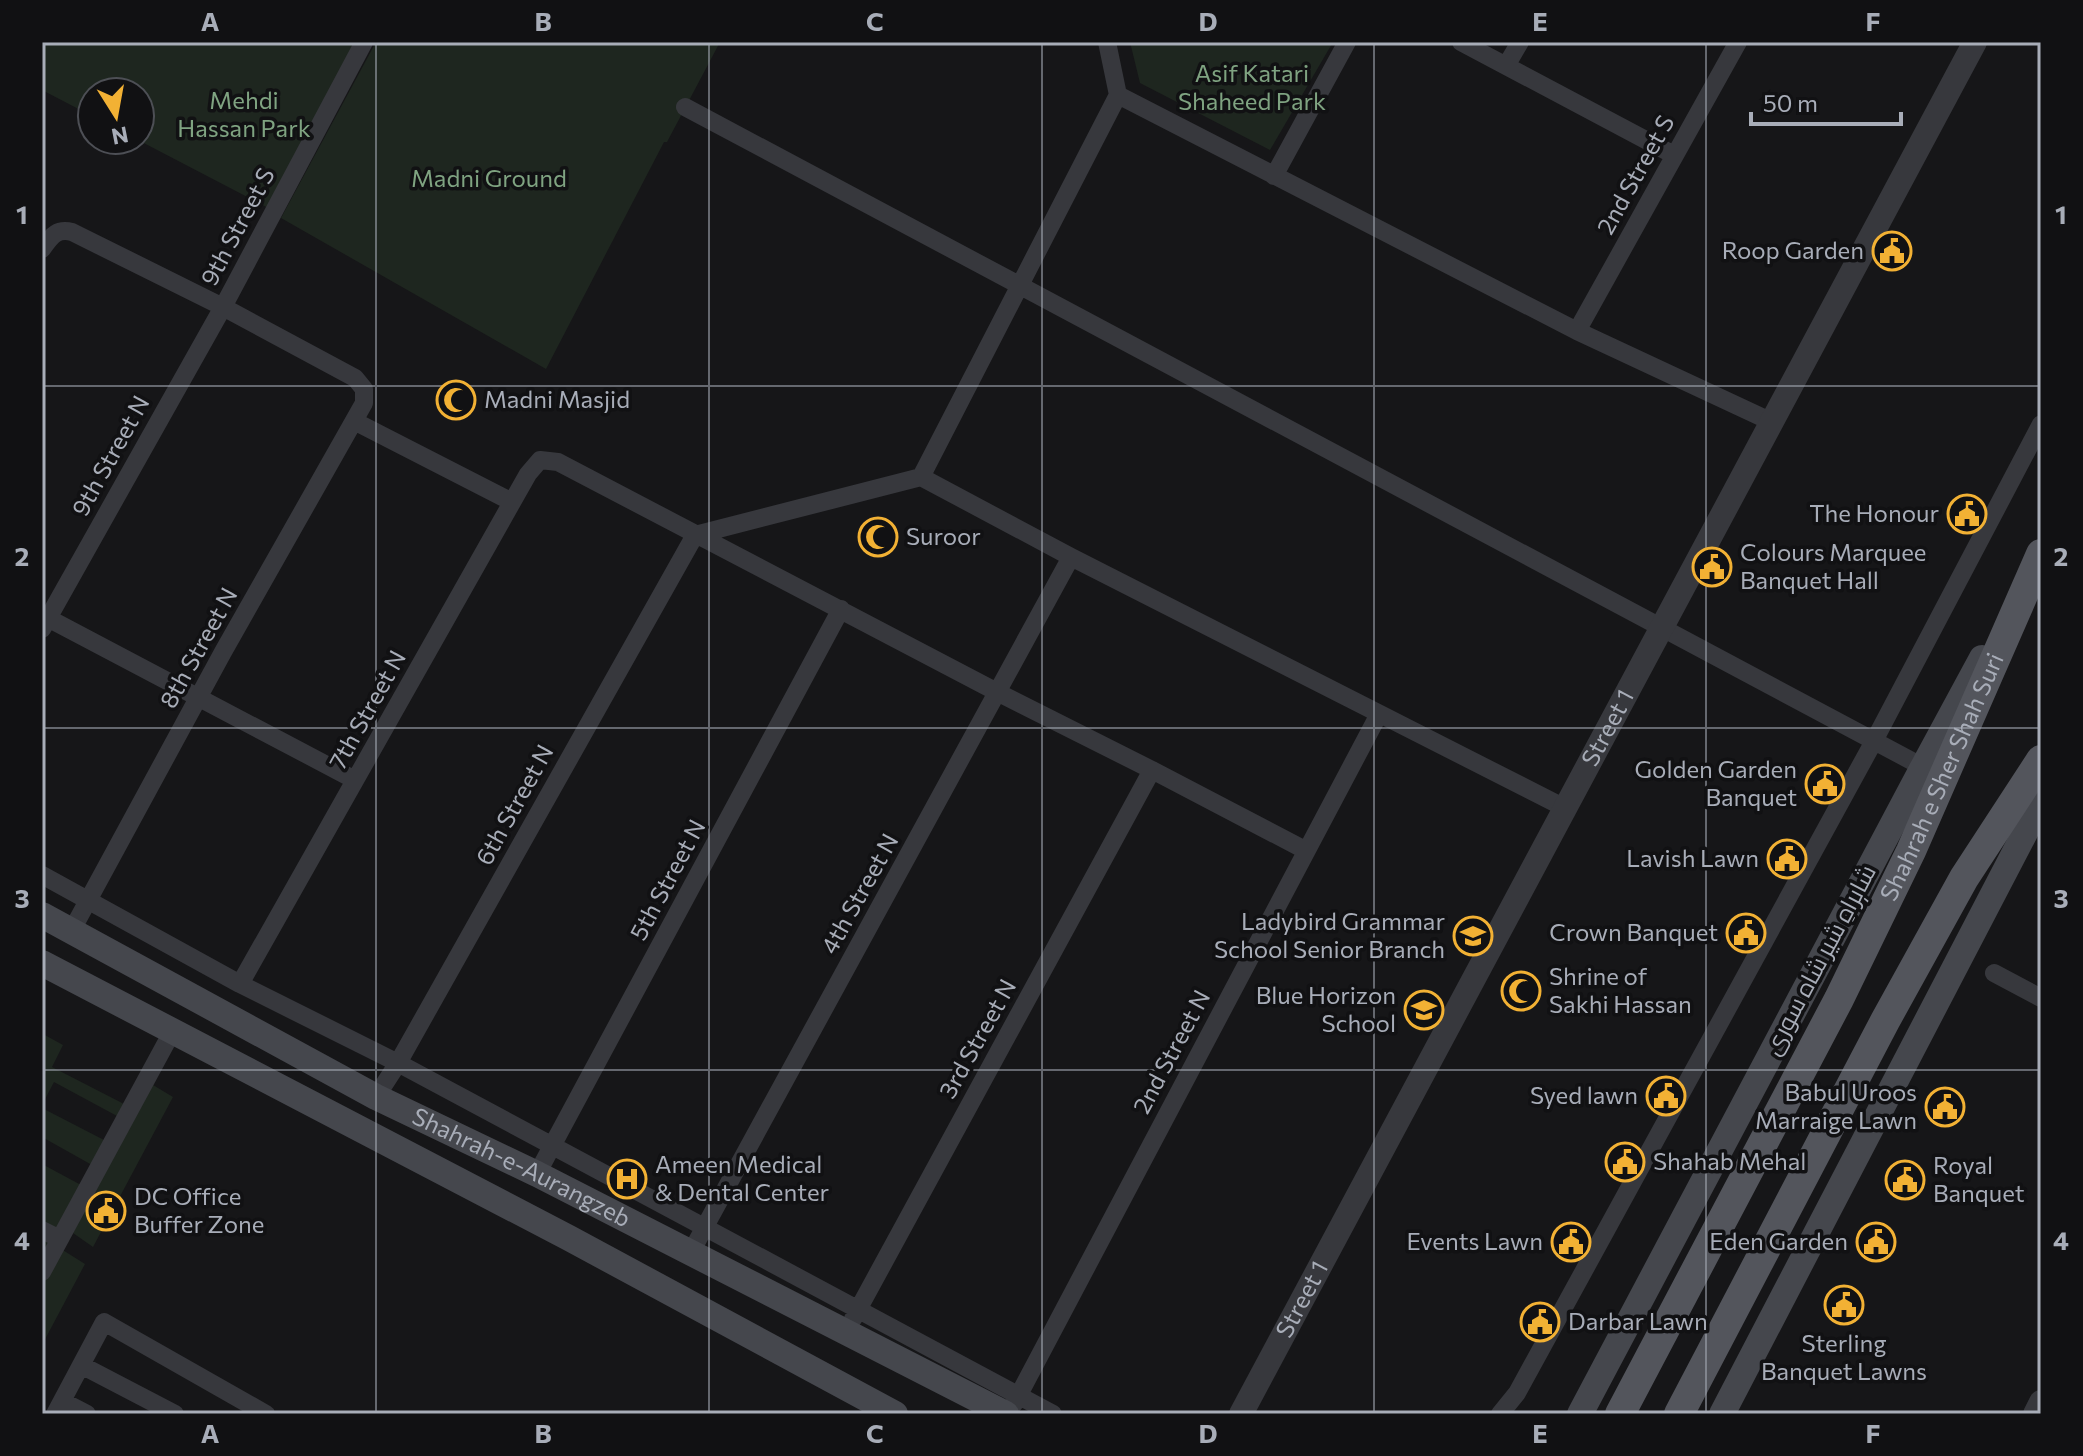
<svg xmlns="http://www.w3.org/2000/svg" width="2083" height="1456" font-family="Commissioner,Cairo,sans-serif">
  <rect width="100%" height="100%" fill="#161618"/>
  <path fill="#1e261f" d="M42,42H364L274,211L138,140H140V92H92V116L42,90Z
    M376,42H720L667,142H664L546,369L281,218Z
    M1130,42H1333L1270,150L1140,83Z
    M43,1034L63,1045L52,1067L124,1104L117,1116L54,1082L42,1105Z
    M148,1082L173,1097L93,1247L73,1233Z
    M42,1108L104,1140L92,1165L42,1137Z
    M42,1164L81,1185L58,1231L42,1222Z
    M42,1237L85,1264L42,1345Z"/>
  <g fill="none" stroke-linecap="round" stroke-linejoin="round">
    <path stroke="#37383d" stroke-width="18" d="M1461,42L1674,155
      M1506,66L1520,42
      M1118,95L1577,331L1772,422
      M685,107L1923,767
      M1274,176L1347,42
      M42,249C51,237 56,228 72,232L223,307L355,378L364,389V403L223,652L72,930
      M1577,331L1738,42
      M354,421L512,502
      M921,477L1071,557L1565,808
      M42,615L355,780
      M42,629L223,307L364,42
      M42,875L240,984L398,1063L1053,1414
      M1994,973L2041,998
      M240,984L528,474L540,460L558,462L997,692L1152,770L1305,850
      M376,1097L398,1063L695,535L921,477L1118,95L1107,42
      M537,1174L841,609
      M42,1230L60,1239
      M690,1254L1071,557
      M42,1272L172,1032
      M853,1319L1152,770
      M81,1365L175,1414
      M62,1401L87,1414
      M1014,1404L1379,714
      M55,1414L104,1322L266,1414
      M1500,1414L1517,1393L1874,741L2041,424"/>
    <g stroke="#37383d" stroke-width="24">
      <path id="s1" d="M1241,1414L1975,42"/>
      <path d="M2035,1414L2041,1402"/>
    </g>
    <g stroke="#45474d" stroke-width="26">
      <path id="s2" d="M42,915L376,1097L537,1174L1006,1414"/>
      <path d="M42,963L569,1238L895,1414"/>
      <path d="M1580,1414L1923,767L1982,658"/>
      <path d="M1722,1414L2041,802"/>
    </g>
    <g stroke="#53555c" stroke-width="30">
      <path id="s3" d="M1620,1414L1839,999L1911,851L2041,554"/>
      <path d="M1679,1414L1885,1021L1964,878L2041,760"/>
    </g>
  </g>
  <path fill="none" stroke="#a8adb8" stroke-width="2" stroke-opacity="0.55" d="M376,42V1414M709,42V1414M1042,42V1414M1374,42V1414M1706,42V1414M42,386H2041M42,728H2041M42,1070H2041"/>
  <defs>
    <symbol id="civic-ring" viewBox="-11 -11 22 22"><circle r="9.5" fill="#111113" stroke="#f2b134" stroke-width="1.5"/><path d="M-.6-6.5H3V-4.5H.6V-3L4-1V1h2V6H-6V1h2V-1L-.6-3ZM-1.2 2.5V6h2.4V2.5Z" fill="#f2b134"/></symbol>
    <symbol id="mosque-ring" viewBox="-11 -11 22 22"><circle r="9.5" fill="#111113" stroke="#f2b134" stroke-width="1.5"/><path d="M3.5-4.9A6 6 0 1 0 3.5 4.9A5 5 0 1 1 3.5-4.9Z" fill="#f2b134"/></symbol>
    <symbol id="school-ring" viewBox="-11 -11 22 22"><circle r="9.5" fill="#111113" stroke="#f2b134" stroke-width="1.5"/><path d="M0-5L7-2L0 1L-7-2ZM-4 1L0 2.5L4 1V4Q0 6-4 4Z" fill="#f2b134"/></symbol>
    <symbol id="hospital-ring" viewBox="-11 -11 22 22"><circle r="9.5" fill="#111113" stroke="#f2b134" stroke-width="1.5"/><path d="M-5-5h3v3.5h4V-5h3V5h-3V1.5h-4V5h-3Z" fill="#f2b134"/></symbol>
  </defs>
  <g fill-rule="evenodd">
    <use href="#civic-ring" x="1870" y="229" width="44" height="44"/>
    <use href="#mosque-ring" x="434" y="378" width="44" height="44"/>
    <use href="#civic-ring" x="1945" y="492" width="44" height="44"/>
    <use href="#mosque-ring" x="856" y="515" width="44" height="44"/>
    <use href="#civic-ring" x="1690" y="545" width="44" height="44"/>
    <use href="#civic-ring" x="1803" y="762" width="44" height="44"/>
    <use href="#civic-ring" x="1765" y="837" width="44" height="44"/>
    <use href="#civic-ring" x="1724" y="911" width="44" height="44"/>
    <use href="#school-ring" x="1451" y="914" width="44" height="44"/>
    <use href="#mosque-ring" x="1499" y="969" width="44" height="44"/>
    <use href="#school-ring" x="1402" y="988" width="44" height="44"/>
    <use href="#civic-ring" x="1644" y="1074" width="44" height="44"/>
    <use href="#civic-ring" x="1923" y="1085" width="44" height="44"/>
    <use href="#civic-ring" x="1603" y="1140" width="44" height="44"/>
    <use href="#hospital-ring" x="605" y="1157" width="44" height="44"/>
    <use href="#civic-ring" x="1883" y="1158" width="44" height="44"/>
    <use href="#civic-ring" x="84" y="1189" width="44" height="44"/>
    <use href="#civic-ring" x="1549" y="1220" width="44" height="44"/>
    <use href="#civic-ring" x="1854" y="1220" width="44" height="44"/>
    <use href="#civic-ring" x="1822" y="1283" width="44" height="44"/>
    <use href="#civic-ring" x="1518" y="1300" width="44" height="44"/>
  </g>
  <g text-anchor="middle" stroke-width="7" stroke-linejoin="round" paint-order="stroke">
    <g font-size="24" fill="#7fa381" stroke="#111113">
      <text x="1252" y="82">Asif Katari<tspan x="1252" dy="28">Shaheed Park</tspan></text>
      <text x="244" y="109">Mehdi<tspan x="244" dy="28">Hassan Park</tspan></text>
      <text x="489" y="187">Madni Ground</text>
    </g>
    <g font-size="24" fill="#a8adb8" stroke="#111113">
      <text transform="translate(1636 175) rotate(-61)" y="8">2nd Street S</text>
      <text transform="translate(238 227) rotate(-62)" y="8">9th Street S</text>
      <text transform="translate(111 456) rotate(-61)" y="8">9th Street N</text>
      <text transform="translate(199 648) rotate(-61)" y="8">8th Street N</text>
      <text transform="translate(368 710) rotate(-61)" y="8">7th Street N</text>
      <text dy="8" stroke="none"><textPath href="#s1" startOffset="778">Street 1</textPath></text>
      <text dy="8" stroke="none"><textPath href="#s3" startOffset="714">Shahrah e Sher Shah Suri</textPath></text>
      <text transform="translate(515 805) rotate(-61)" y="8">6th Street N</text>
      <text transform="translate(668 880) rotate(-62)" y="8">5th Street N</text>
      <text transform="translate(860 894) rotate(-61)" y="8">4th Street N</text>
      <text transform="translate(1820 960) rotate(-62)" y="8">شاہراہِ شیر شاہ سوری</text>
      <text transform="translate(978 1039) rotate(-61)" y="8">3rd Street N</text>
      <text transform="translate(1172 1052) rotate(-62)" y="8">2nd Street N</text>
      <text dy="8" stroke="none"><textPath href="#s2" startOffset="542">Shahrah-e-Aurangzeb</textPath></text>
      <text dy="8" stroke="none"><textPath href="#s1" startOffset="130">Street 1</textPath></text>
    </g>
    <g font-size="24" fill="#a8adb8" stroke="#111113" text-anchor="end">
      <text x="1864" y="259">Roop Garden</text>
      <text x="484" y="408" text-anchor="start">Madni Masjid</text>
      <text x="1939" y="522">The Honour</text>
      <text x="906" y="545" text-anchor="start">Suroor</text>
      <text x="1740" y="561" text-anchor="start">Colours Marquee<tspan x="1740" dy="28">Banquet Hall</tspan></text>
      <text x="1797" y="778">Golden Garden<tspan x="1797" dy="28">Banquet</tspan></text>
      <text x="1759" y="867">Lavish Lawn</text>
      <text x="1445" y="930">Ladybird Grammar<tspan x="1445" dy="28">School Senior Branch</tspan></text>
      <text x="1718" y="941">Crown Banquet</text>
      <text x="1549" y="985" text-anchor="start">Shrine of<tspan x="1549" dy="28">Sakhi Hassan</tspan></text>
      <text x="1396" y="1004">Blue Horizon<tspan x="1396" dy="28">School</tspan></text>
      <text x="1917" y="1101">Babul Uroos<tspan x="1917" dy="28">Marraige Lawn</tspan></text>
      <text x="1638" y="1104">Syed lawn</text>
      <text x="1653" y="1170" text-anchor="start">Shahab Mehal</text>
      <text x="655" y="1173" text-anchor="start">Ameen Medical<tspan x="655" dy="28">&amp; Dental Center</tspan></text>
      <text x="1933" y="1174" text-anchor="start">Royal<tspan x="1933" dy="28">Banquet</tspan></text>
      <text x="134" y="1205" text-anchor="start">DC Office<tspan x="134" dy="28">Buffer Zone</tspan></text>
      <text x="1543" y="1250">Events Lawn</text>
      <text x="1848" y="1250">Eden Garden</text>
      <text x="1568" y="1330" text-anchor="start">Darbar Lawn</text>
      <text x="1844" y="1352" text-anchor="middle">Sterling<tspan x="1844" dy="28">Banquet Lawns</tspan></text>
    </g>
  </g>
  <rect width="2083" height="1456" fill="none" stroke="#111113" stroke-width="88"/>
  <g transform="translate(116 116) rotate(169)"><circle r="38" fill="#111113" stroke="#4d4f55" stroke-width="2"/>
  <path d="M0-6L14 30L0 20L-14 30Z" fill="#f2b134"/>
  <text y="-12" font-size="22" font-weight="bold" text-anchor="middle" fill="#a8adb8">N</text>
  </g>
  <path d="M1751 112v12h150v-12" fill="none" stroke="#a8adb8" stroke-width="4"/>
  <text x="1763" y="112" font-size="24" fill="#a8adb8" stroke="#111113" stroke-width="6" paint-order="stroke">50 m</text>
  <rect x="44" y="44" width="1995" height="1368" fill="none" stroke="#a8adb8" stroke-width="3"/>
  <g font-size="26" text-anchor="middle" font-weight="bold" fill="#a8adb8">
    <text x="210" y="31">A</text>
    <text x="543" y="31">B</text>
    <text x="875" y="31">C</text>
    <text x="1208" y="31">D</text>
    <text x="1540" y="31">E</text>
    <text x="1873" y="31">F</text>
    <text x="22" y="224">1</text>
    <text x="2061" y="224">1</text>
    <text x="22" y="566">2</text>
    <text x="2061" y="566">2</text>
    <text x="22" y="908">3</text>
    <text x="2061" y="908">3</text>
    <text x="22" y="1250">4</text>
    <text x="2061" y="1250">4</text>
    <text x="210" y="1443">A</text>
    <text x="543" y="1443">B</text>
    <text x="875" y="1443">C</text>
    <text x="1208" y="1443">D</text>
    <text x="1540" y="1443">E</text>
    <text x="1873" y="1443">F</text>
  </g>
</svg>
